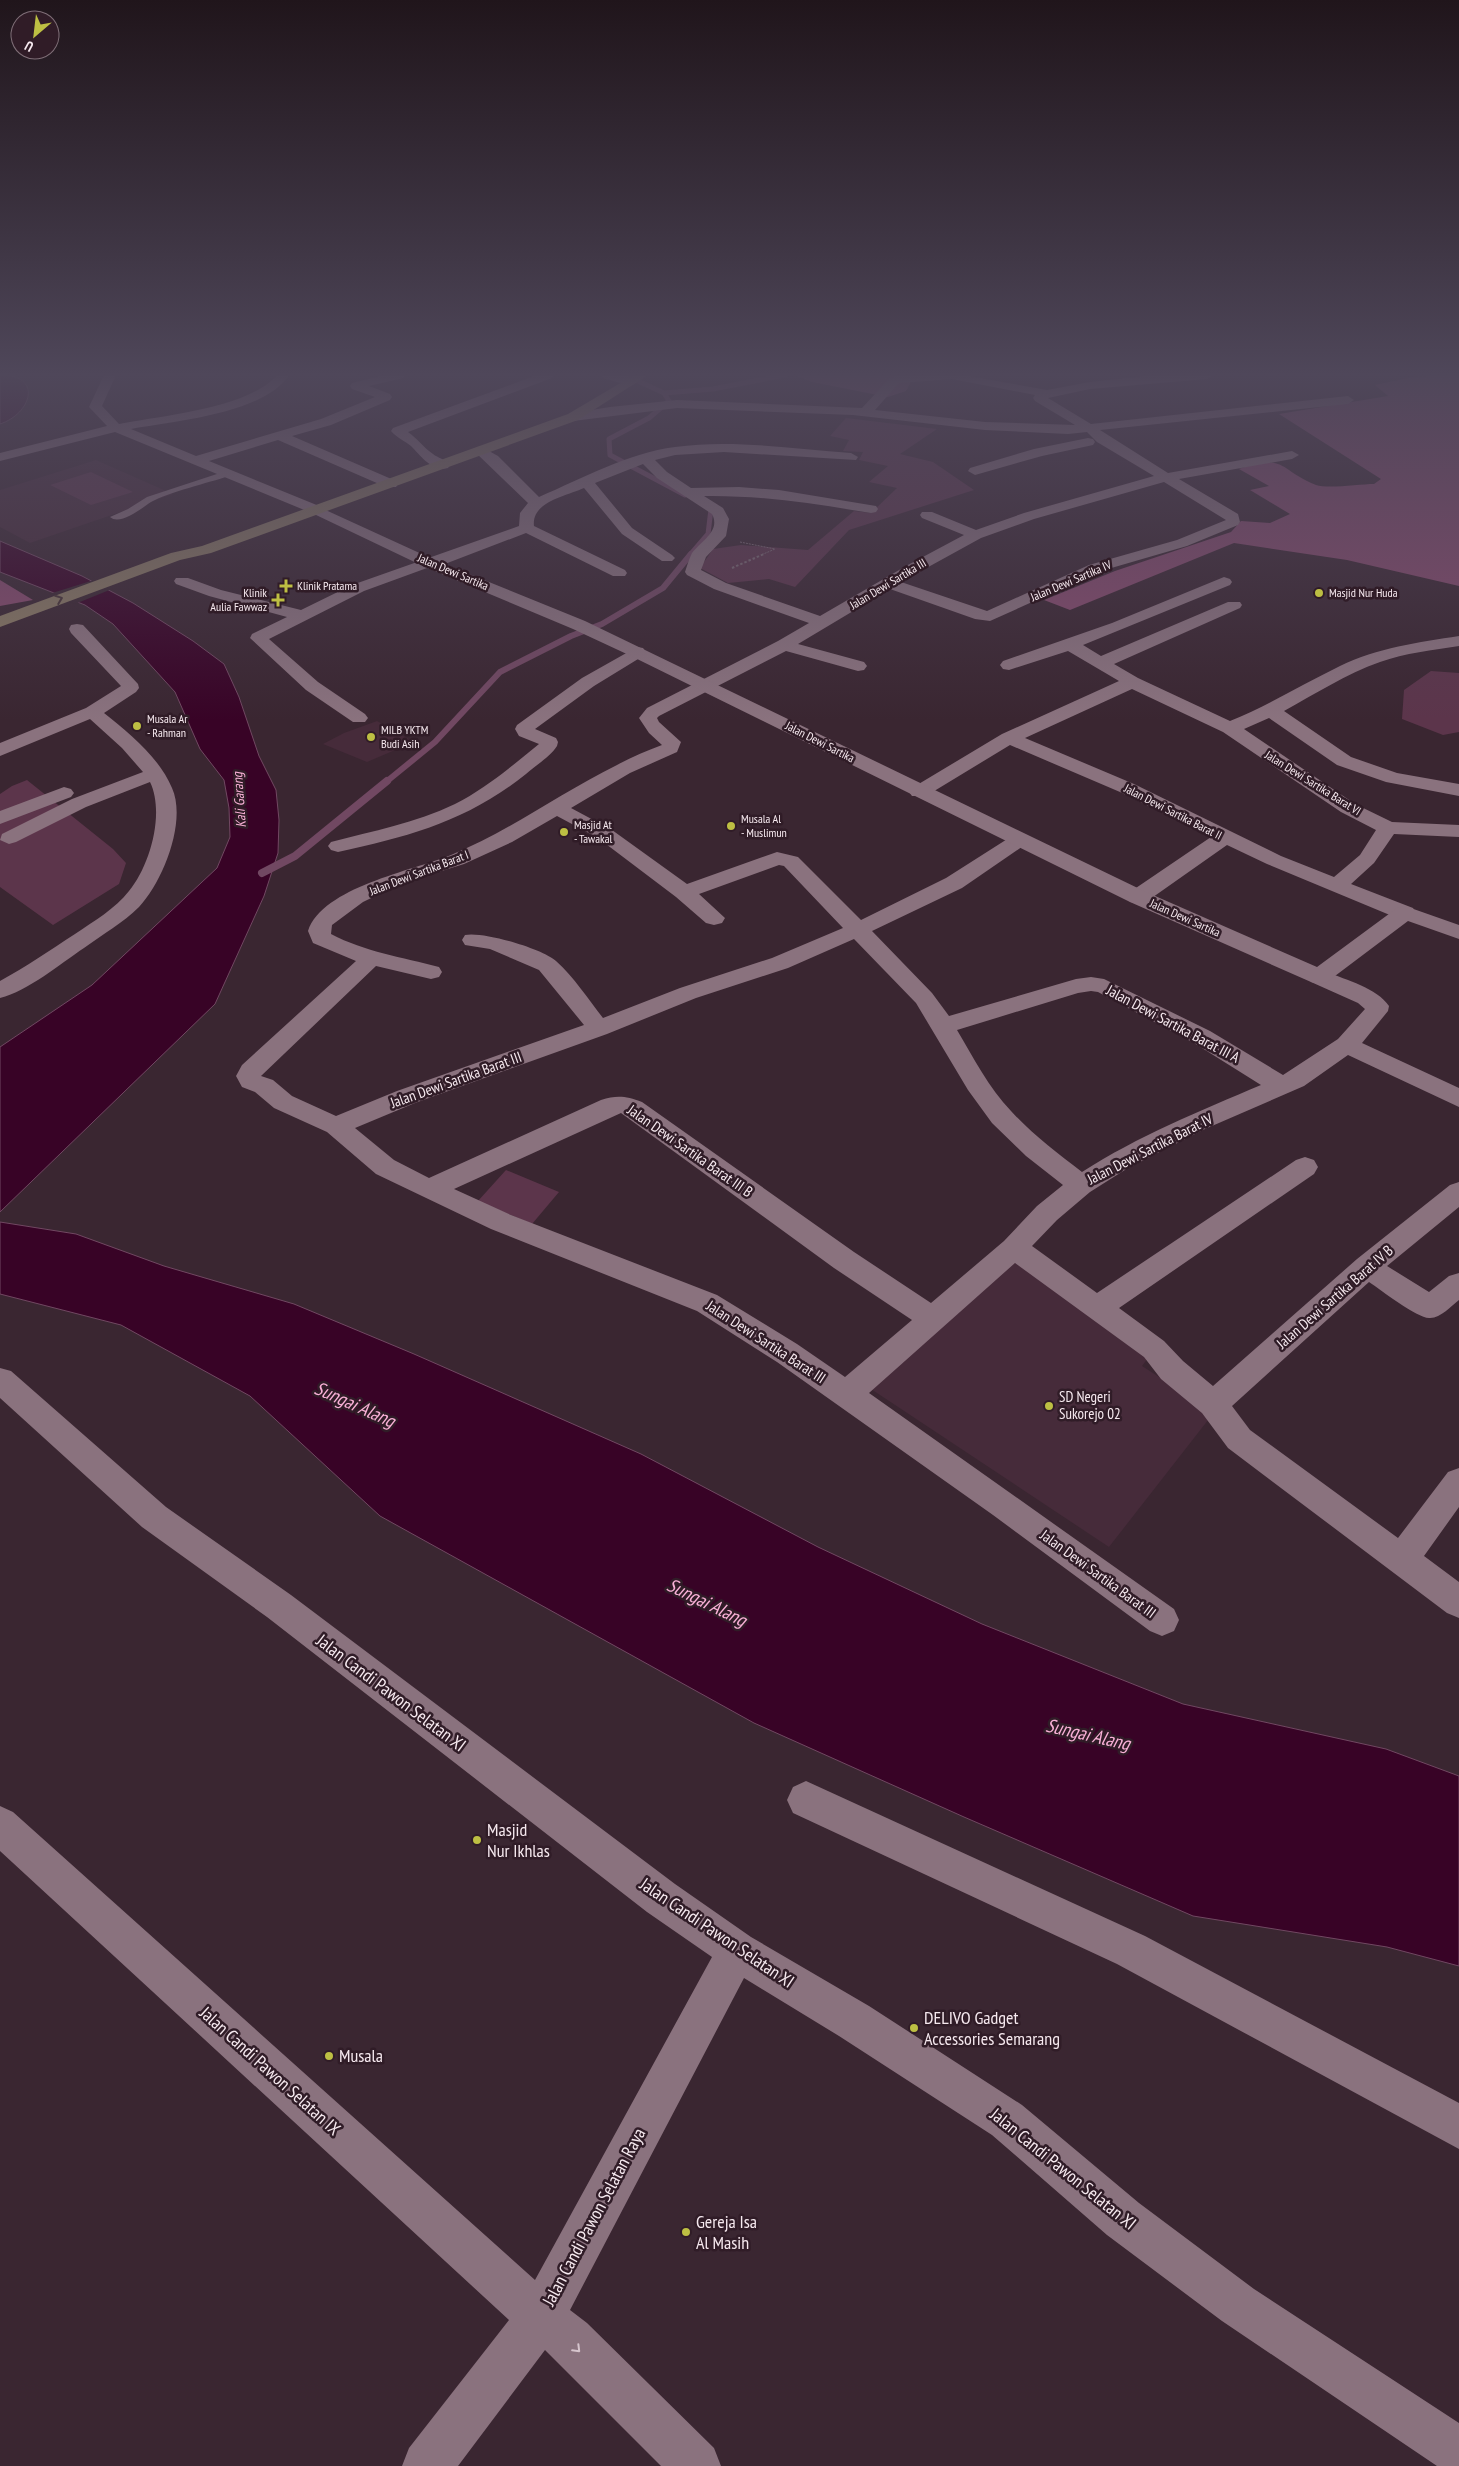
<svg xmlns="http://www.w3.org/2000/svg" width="1459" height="2466" font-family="'PT Sans Narrow',sans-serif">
  <rect width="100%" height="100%" fill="#3a2631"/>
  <path fill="#462b3a" d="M96,460L173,494L30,543L0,527V490Z
    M377,721L414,742L367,762L323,744L344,733Z
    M1015,1263L1151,1354L1142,1366L1190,1397L1212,1415L1109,1547L871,1389Z"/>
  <path fill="#5c354b" d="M846,418L937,429L900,454L933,462L974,490L849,530L795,587L769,579L728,583L700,568L713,549L741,545L808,550L854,511L871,513L897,488L869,482L888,466L859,460L863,452L843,451L849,440L830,436Z
    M91,472L133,492L91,505L50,485Z
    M1431,671L1459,673V732L1443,735L1402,719L1404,690Z
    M27,780L113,849L126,863L119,884L53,925L0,887V794L12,786Z
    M506,1170L559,1192L532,1224L478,1201Z"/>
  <path fill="#854a6c" d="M795,375H909L913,378L906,391L888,397L812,382Z
    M1459,375V586L1347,560L1234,543L1070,610L1044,600L1115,571L1231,532L1241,521L1270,523L1290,514L1250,490L1269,486L1239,469C1287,453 1278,470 1316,485C1328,489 1360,484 1374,484L1381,479L1279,414L1388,396L1375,385L1413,377Z
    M0,580L33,600L0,606Z"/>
  <path fill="#380326" stroke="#714862" d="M0,375C44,375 31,414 0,424Z
    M0,541L82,576L133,603L193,641L224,664L239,697L259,756L276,790L279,820L278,853L264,896L215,1004L0,1212V1047L92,985L217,868L230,837L229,808L224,780L200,749L175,692L113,624L85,605L0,572Z
    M0,1222L76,1234L164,1266L294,1304L414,1354L641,1454L818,1547L982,1624L1183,1704L1386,1749L1459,1776V1966L1387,1947L1193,1916L964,1817L754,1723L380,1516L250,1396L121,1325L0,1294Z"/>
  <path fill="#3a2631" d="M94,580L112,589L75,604L49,594Z"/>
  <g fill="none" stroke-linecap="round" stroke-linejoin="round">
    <path stroke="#714862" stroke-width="5" d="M625,375L664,393L669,401L649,418L609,439L610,455L685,495
      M664,393L713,389L785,375
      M690,555L708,534L711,509L704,505"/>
    <path stroke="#714862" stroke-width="6" d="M386,782L435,742L500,672L571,636L602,624L663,588L691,554"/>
    <path stroke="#714862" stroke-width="8" d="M262,873L295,856L387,781"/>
    <path stroke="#7c6a74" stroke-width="1" stroke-dasharray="2 1" stroke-linecap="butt" d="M740,542L775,549L761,555"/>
    <path stroke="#7c6a74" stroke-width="2" stroke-dasharray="2.5 2" stroke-linecap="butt" d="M732,568L764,554"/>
    <path fill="#8a727e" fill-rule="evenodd" d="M226,471L231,474L229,476C208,483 169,492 151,502C142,508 120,526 110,517L128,509L147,497Z"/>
    <path fill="#8a727e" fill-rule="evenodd" d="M104,375H116L102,406L119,424C160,416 250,408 277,375H289C264,414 174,421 131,429L196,456L321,419L375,397L352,389L350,386L352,383L385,375H405L403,378L369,386L390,394L392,397L390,400L331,425L292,436L396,481L398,484L396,487H386L278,440L209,461L324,508L326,511L324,514H314L115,432L0,461V453L107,426L89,407Z
      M537,375H554L552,378L408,432C417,438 424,448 433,454C438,458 445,459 450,465L448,468C432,472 421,456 411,446C405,441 397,438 391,431L393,428Z
      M601,375C612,375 629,373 637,382L631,386L603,378Z
      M906,375H963L1047,390L1090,382L1146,376L1213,375L1207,379L1090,389L1048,398L1091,424L1348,396L1354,400L1348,404L1100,430L1168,473L1292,451L1299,455L1292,459L1179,479L1238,514L1240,522L1238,525L1187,546L1101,571L990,621L975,619L890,589L798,644L864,662L867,666L864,670L858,671L786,651L659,716L657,718L659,722L681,742L677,752L630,773L571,808L612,830L687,884L777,852L798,857L861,920L946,878L1012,836L1019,834L1026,836L1029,840L1026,844L962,888L872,931L932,993L949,1016L1076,979L1091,977L1104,979L1210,1031L1283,1075L1338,1039L1365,1009L1358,1003L1311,982L1308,977L1311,972L1319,970L1327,972C1346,980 1377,988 1389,1006L1388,1011L1362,1043L1459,1088V1107L1348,1055L1304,1086L1205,1129L1128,1168L1090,1192L1057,1220L1032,1246L1097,1293L1296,1160L1305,1157L1314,1160L1318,1167L1314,1174L1119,1308L1164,1341L1183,1361L1213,1386L1357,1259L1450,1185L1459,1182V1207L1387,1266L1429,1292L1449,1276L1459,1273V1300C1451,1306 1440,1319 1429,1318C1417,1318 1381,1290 1369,1282L1232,1406L1250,1430L1398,1538L1448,1472L1459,1468V1507L1424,1556L1459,1582V1618L1447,1613L1228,1448L1202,1413L1161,1379L1144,1357L1015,1263L869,1393L1174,1609L1179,1620L1174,1631L1162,1636L1150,1631L993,1515L777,1362L697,1311L491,1229L376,1174L327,1132L274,1108L255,1092L242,1087L236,1076L242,1065L356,961L313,943L308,931C323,887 412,871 451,855C510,831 560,793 617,765C631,757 647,751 662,745L649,733L639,718L647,708L778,641L809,623L714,589L687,575L685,572C687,566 689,559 692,553C701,541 721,531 712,514L657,478L643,464L595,483L632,528L672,555L675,558L672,561H662L622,534L584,488C566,496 531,502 534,526L625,570L627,573L625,576H613L526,533L437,567L427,568L364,591L269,639L318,682L365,714L368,718L365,722H353L306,690L250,638L252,634L287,617L209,596L176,584L174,581L176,578H188L221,590L301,610L352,585L519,526L520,513L528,503L473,450L480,446L498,456L539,497C583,478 628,453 675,447C733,439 793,449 851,453L858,457L856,460L724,452L675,455L655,460L667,472L691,488L739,487L779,490L876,506L878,509L876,512L871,513C815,504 761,495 704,496L723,508L729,519L726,536L706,557L701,570L726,583L820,616L906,566L964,535L922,518L920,515L922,512H932L976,530L1024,513L1154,476L1097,442L1087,432L1068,434L985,430L853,415L677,408L573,421L567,417L573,413L610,407L677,400L862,408L891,377ZM952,379L1035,395L1033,398L1035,401L1075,425L985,422L875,410L899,383ZM1164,482L1226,520L1177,540L1089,565L987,611L901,582L981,538L1034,519ZM557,816L598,838L676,897L706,923L714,925L722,923L725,918L699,894L779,865L784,866L843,928L772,958L680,988L603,1018C588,999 574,977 556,961C543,949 483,931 465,935L462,940L465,945L490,949L539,970L584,1025L397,1091L336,1116L292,1096L273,1080L261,1076L376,966L431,979L439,977L442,972L439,967C402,957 365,952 331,934L332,925L363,902L400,884L464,864L512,842ZM854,939L916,1003L968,1090L992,1123L1026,1156L1063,1185L1037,1206L1004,1241L931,1303L854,1252L642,1102C626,1096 617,1095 601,1100L429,1178L394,1160L355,1128L415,1103L607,1034L696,998L788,968ZM1091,991L1098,992L1194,1043L1261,1085C1200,1111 1138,1136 1082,1172C1057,1153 1032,1134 1011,1111C989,1088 973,1057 957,1030L1078,993ZM621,1113L834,1268L912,1320L845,1377L797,1344L717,1295L511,1215L454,1189Z
      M1088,438L1093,439L1095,442L1093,445L1042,456L975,475L968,471L970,468L1034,449Z
      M1224,577L1230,579L1232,582L1230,585L1083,645L1101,656L1228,602H1240L1242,605L1240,608L1114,664L1138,678L1230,721C1269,705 1303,684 1340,666C1377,648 1419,642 1459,636V646C1433,650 1405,653 1380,662C1346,674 1315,694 1284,711L1351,757L1397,773L1459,784V796L1386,782L1337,765L1269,718L1244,729L1355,804L1392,822L1459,825V837L1394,834L1374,863L1351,884L1413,908L1416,913L1413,918L1405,920L1397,918L1267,864L1227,845L1146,902L1138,903L1130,902L1127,897L1130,892L1211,837L1120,792L1010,745L926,796H912L909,792L912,788L1002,734L1119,681L1068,651L1009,670L1003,669L1000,665L1003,661L1112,623ZM1132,689L1223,732L1341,812L1376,830L1360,855L1334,877L1281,856L1134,784L1025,738Z
      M77,624L83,625L138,684L139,688L136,692L104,713C129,733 159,757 172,788C187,821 163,882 139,907C123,923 103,934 84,948C60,964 28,991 0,998V981C26,967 50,950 75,934C94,921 115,909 129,891C150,866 165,813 150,782L86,807L16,842L9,844L0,840L2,834L72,799L143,772L122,748L90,719L0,756V743L86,708L121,686L71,633L69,629L71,625Z
      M637,647L643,648L646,652L643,656L594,686L535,729L556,738L558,742L557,746C550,757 536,765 526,774C467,821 411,836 338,852L331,850L328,846L331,842C373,831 415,823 455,804C485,789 512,766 539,744L519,736L515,729L517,725L582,678Z
      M64,787L71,789L74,793L71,797L0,824V811Z
      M0,1368L11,1371L166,1507L291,1595L675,1884L751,1937L869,2006L1022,2105L1139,2203L1254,2289L1459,2423V2466H1437L1222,2321L1107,2235L992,2135L839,2036L744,1978L570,2310L587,2323L714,2448L721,2466H661L545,2350L458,2466H402L409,2448L509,2320L0,1851V1806L13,1812L535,2280L712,1957L647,1912L267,1617L142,1527L0,1398Z
      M806,1781L1145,1936L1459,2103V2149L1117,1964L793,1813L787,1800L793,1787Z"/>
    <path fill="#8a727e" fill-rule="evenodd" d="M319,507L437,561L585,621L1146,892L1317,967L1397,908L1405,906L1459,925V939L1408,921L1327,982L1319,984L1311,982L1130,902L631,656L573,629L425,567L314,514L312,511L314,508Z"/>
    <path fill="#887863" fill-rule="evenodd" d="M634,375H648L578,420L211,553L180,560L0,627V616L171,553L202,546L568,414Z"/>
  </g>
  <defs><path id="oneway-chevron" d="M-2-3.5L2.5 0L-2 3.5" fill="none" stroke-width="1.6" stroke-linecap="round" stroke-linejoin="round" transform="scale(1.25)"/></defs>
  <use stroke="#463336" href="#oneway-chevron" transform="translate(59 599) rotate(-21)"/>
  <use stroke="#d6c5cd" href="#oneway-chevron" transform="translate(577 2349) rotate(45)"/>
  <linearGradient id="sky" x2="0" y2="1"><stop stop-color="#20151b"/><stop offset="0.52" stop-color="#4f475a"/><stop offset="1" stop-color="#4f475a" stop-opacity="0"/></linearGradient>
  <rect width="1459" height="720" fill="url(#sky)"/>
  <g fill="#bdbf43" stroke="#301c27" stroke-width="2">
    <path d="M283.5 578.5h5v5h5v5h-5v5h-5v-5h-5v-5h5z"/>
    <circle cx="1319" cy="593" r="5"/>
    <path d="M275.5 592.5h5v5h5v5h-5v5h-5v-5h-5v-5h5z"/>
    <circle cx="137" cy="726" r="5"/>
    <circle cx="371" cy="737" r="5"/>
    <circle cx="731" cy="826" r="5"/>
    <circle cx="564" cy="832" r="5"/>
    <circle cx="1049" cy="1406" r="5"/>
    <circle cx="477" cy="1840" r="5"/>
    <circle cx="914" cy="2028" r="5"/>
    <circle cx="329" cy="2056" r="5"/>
    <circle cx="686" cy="2232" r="5"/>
  </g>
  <g text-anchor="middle" stroke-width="5" stroke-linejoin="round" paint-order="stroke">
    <g font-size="12" fill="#f6e9ef" stroke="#301c27">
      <text transform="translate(453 572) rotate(23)" y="4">Jalan Dewi Sartika</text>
      <text transform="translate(1071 581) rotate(-23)" y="4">Jalan Dewi Sartika IV</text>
      <text transform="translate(888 584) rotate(-31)" y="4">Jalan Dewi Sartika III</text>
      <text transform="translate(820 742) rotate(27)" y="4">Jalan Dewi Sartika</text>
      <text transform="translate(1313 783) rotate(32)" y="4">Jalan Dewi Sartika Barat VI</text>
      <text transform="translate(1173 812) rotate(27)" y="4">Jalan Dewi Sartika Barat II</text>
      <text transform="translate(419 873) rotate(-21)" y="4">Jalan Dewi Sartika Barat I</text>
      <text transform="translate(1185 918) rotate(24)" y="4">Jalan Dewi Sartika</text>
    </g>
    <g font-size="12" fill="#f6e9ef" stroke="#301c27" text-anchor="start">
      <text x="297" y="590">Klinik Pratama</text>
      <text x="267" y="597" text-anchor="end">Klinik<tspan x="267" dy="14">Aulia Fawwaz</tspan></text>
      <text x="1329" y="597">Masjid Nur Huda</text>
      <text x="147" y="723">Musala Ar<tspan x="147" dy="14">- Rahman</tspan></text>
      <text x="381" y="734">MILB YKTM<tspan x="381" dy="14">Budi Asih</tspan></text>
      <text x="741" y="823">Musala Al<tspan x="741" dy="14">- Muslimun</tspan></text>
      <text x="574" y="829">Masjid At<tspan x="574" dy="14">- Tawakal</tspan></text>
    </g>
    <g font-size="14" font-style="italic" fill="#f8b0d6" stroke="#301c27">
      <text transform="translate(239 800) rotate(-94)" y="5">Kali Garang</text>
    </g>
    <g font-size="15" fill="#f6e9ef" stroke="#301c27">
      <text transform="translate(1173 1024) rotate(28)" y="5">Jalan Dewi Sartika Barat III A</text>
      <text transform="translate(456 1080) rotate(-20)" y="5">Jalan Dewi Sartika Barat III</text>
      <text transform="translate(1150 1149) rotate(-27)" y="5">Jalan Dewi Sartika Barat IV</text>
      <text transform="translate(690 1151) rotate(35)" y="5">Jalan Dewi Sartika Barat III B</text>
      <text transform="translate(1335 1297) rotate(-41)" y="5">Jalan Dewi Sartika Barat IV B</text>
      <text transform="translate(766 1342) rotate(33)" y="5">Jalan Dewi Sartika Barat III</text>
      <text transform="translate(1098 1574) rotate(36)" y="5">Jalan Dewi Sartika Barat III</text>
    </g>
    <g font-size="15" fill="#f6e9ef" stroke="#301c27" text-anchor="start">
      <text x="1059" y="1402">SD Negeri<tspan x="1059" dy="17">Sukorejo 02</tspan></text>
    </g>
    <g font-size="18" fill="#f6e9ef" stroke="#301c27">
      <text transform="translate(391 1693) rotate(37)" y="6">Jalan Candi Pawon Selatan XI</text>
      <text transform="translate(717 1933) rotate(34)" y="6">Jalan Candi Pawon Selatan XI</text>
      <text transform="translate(270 2071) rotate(42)" y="6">Jalan Candi Pawon Selatan IX</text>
      <text transform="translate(1063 2169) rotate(39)" y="6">Jalan Candi Pawon Selatan XI</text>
      <text transform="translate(594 2217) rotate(-62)" y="6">Jalan Candi Pawon Selatan Raya</text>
    </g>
    <g font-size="18" fill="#f6e9ef" stroke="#301c27" text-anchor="start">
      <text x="487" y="1836">Masjid<tspan x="487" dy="21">Nur Ikhlas</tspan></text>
      <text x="924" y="2024">DELIVO Gadget<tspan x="924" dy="21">Accessories Semarang</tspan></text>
      <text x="339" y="2062">Musala</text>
      <text x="696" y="2228">Gereja Isa<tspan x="696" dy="21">Al Masih</tspan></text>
    </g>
    <g font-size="19" font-style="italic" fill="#f8b0d6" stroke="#301c27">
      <text transform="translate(355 1404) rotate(24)" y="7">Sungai Alang</text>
      <text transform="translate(707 1602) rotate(26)" y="7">Sungai Alang</text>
      <text transform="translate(1088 1734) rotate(13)" y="7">Sungai Alang</text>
    </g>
  </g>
  <g transform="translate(35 35) rotate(208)"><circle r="24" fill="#301c27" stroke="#7f6e77"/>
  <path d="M0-4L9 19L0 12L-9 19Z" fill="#bdbf43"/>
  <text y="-8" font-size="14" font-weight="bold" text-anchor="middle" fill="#f6e9ef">U</text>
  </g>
</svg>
